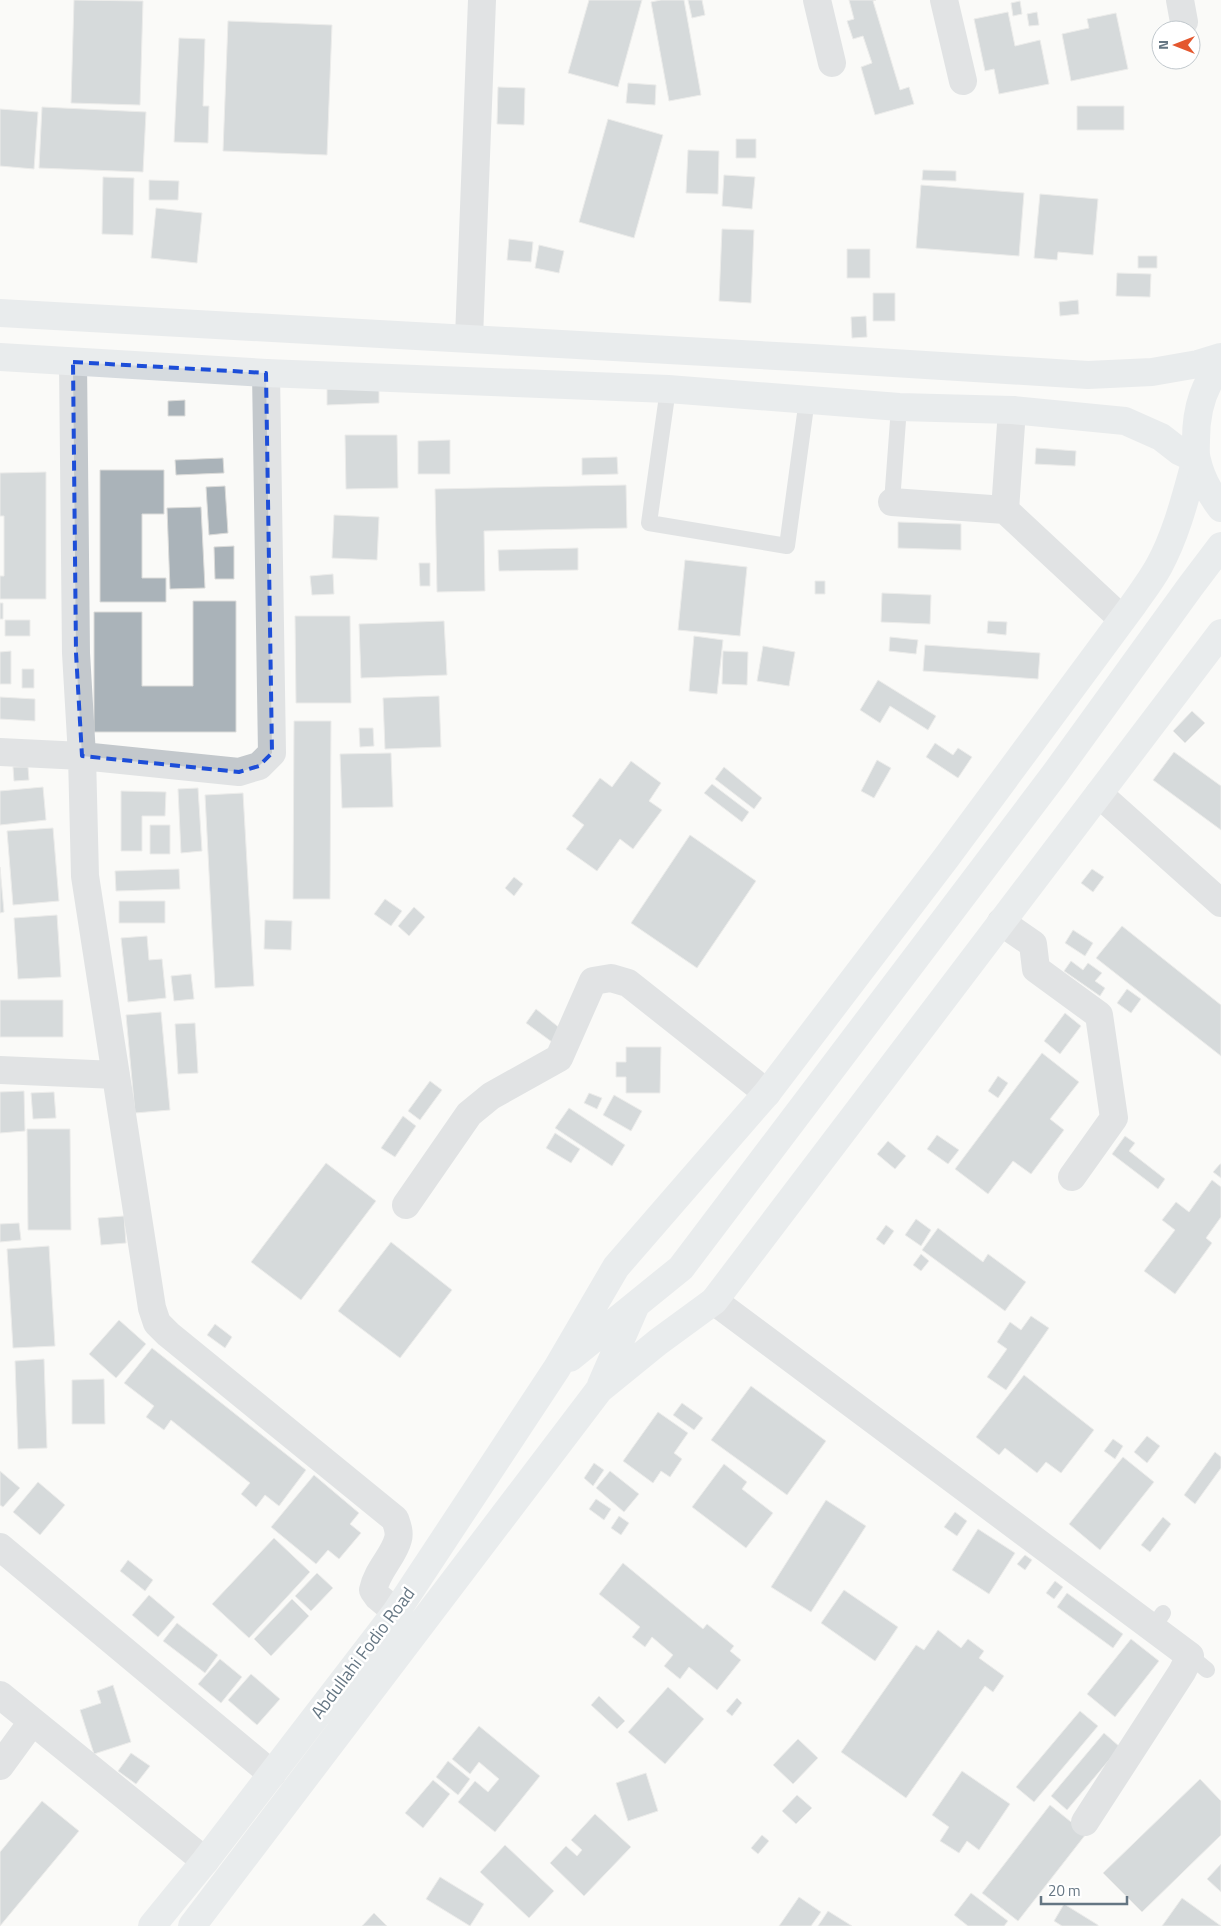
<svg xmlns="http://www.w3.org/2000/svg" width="1221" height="1926" font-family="'Titillium Web',sans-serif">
  <rect width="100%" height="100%" fill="#fafaf8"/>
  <path fill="#aab3b9" stroke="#dcdcda" d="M74,0L143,1L140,105L71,103Z
    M589,0H642L618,87L568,73Z
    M661,0H684L701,95L669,101L651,2Z
    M688,0H702L705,15L692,18Z
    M849,0H876L873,1L900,90L909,87L914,104L875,115L861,67L872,63L863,36L853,39L847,21L854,19Z
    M1020,1L1022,14L1013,16L1011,3Z
    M1008,12L1015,46L1040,40L1049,84L999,94L994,69L985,71L974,19Z
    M1037,12L1039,25L1029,26L1027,14Z
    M1116,13L1128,69L1071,81L1062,34L1089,28L1087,19Z
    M228,21L332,25L327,155L223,151Z
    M179,38L205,39L203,106H209L208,143L174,142Z
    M628,83L656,85L655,105L626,103Z
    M498,87L525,88L524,125L497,124Z
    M1077,106H1124V130H1077Z
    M42,107L146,112L143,172L39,168Z
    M0,109L38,112L34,169L0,166Z
    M608,119L663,135L634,238L579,222Z
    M736,139H756V158H736Z
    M688,150L719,151L718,194L686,193Z
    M923,170L956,171V181L922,180Z
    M724,175L755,177L752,209L722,206Z
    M103,177L134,178L133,235L102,234Z
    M149,180L179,181L178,200H149Z
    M921,185L1024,193L1019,256L916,248Z
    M1040,194L1098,199L1093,255L1058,252L1057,260L1034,258Z
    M156,208L202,213L197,263L151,258Z
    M722,229L754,230L751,303L719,301Z
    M509,239L533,242L531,262L507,260Z
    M539,245L564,251L559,273L535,268Z
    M847,249H870V278H847Z
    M1138,256H1157V268H1138Z
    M1117,273L1151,274L1150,297L1116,296Z
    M873,293H895V321H873Z
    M1078,300L1079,314L1060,316L1059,302Z
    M866,316L867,337L852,338L851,317Z
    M379,388V403L327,405V389Z
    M185,400V416H168V401Z
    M345,435H397L398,488L346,489Z
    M450,440V474H418V441Z
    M1036,448L1076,451L1075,466L1035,464Z
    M617,457L618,474L582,475V458Z
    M223,458L224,473L176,475L175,460Z
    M100,470H164V514H142V578H166V602H100Z
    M46,472V599H0V576H4V516H0V473Z
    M626,485L627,528L484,531L485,591L437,592L435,489Z
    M225,486L228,533L209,535L206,487Z
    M201,507L205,588L170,589L167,508Z
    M334,515L379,517L377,560L332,558Z
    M898,522L961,524V550L898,548Z
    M234,546V579H215L214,547Z
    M578,548V570L499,571L498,550Z
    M685,560L747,567L740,636L678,630Z
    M419,563H430V586H420Z
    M333,574L334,594L312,595L310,576Z
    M815,581H825V594H815Z
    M882,593L931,595L930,624L881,622Z
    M193,601H236V732H94V612H142V686H193Z
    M0,603H3V619H0Z
    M295,616H350L351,703H296Z
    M5,620H30V636H5Z
    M444,621L447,675L361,678L359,624Z
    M988,621L1007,622L1006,635L987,633Z
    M694,636L723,640L717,694L689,691Z
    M890,637L918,640L916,654L889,651Z
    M925,645L1040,653L1038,679L923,671Z
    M763,646L795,652L789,686L757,681Z
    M11,651V684H0V652Z
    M723,651L748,652L747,685L722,684Z
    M22,669H34V688H22Z
    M878,680L936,716L928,730L890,706L880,723L860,710Z
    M439,696L441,747L385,749L383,698Z
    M0,697L35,699V721L0,719Z
    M1192,711L1205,723L1185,743L1173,731Z
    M294,721H331L330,899H293Z
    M359,728H373L374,746L360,747Z
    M935,743L953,755L958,748L972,757L958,778L926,757Z
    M1174,752L1221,786V830L1153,780Z
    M391,753L393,807L342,808L340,754Z
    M877,760L891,768L874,798L861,791Z
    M631,761L661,783L649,801L662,810L633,849L620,839L597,871L566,849L584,825L572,816L600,778L612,787Z
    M13,767H28L29,780L14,781Z
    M724,767L762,798L754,809L715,779Z
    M712,784L749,812L742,822L704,793Z
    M43,787L46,820L0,825V791Z
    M198,788L202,851L181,853L178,789Z
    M121,791L166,792L165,816H142V851H121Z
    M243,793L254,986L215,988L205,795Z
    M150,825H170V854H150Z
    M53,828L59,901L13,905L7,831Z
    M690,835L756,881L697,968L631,923Z
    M0,867L4,912L0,913Z
    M179,869L180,889L116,891L115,871Z
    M1092,869L1104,877L1093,892L1081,883Z
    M514,877L523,884L514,896L505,888Z
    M385,899L402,911L391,926L374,914Z
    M119,901H165V923H119Z
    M414,907L425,917L409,936L398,926Z
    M57,915L61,977L18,979L14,918Z
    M265,920L292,921L291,950L264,949Z
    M1122,926L1221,1005V1056L1096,958Z
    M1073,930L1093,943L1085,956L1065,943Z
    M147,936L149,960L162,959L166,998L128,1002L121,938Z
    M1071,961L1083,970L1088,963L1102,973L1095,981L1105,988L1100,996L1064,971Z
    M191,974L194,999L174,1001L171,976Z
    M1127,989L1141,999L1131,1013L1117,1003Z
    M0,1000H63V1037H0Z
    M536,1009L561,1029L552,1042L526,1023Z
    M161,1012L170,1110L135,1113L126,1015Z
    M1065,1013L1081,1026L1060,1054L1044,1041Z
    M195,1023L198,1073L178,1074L175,1024Z
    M626,1047H661L660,1093H626V1077H616V1062H626Z
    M1042,1053L1079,1082L1050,1119L1064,1130L1031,1174L1013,1161L988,1194L955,1169Z
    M998,1076L1008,1083L998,1098L988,1091Z
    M430,1081L442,1090L420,1120L408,1111Z
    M24,1091L25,1131L0,1133V1092Z
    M54,1092L56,1118L33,1119L31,1093Z
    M589,1093L602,1098L597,1109L584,1103Z
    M614,1095L642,1111L631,1131L603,1115Z
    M569,1108L625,1145L612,1166L555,1128Z
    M403,1116L416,1126L395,1157L381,1148Z
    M27,1129H70L71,1230H28Z
    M555,1133L580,1149L571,1163L546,1148Z
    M937,1135L959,1150L948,1164L927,1149Z
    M1125,1136L1135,1143L1129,1151L1165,1179L1158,1189L1112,1154Z
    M888,1141L906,1156L895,1169L877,1154Z
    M326,1163L376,1201L301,1300L251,1262Z
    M1220,1164H1221V1178L1213,1172Z
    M1212,1180L1221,1187V1217L1206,1238L1212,1243L1175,1294L1144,1271L1175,1230L1162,1220L1176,1202L1189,1212Z
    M124,1216L126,1243L101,1245L98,1218Z
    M916,1219L931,1230L921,1246L905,1235Z
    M19,1223L21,1240L0,1242V1224Z
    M886,1225L894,1231L884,1245L876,1239Z
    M938,1228L983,1262L988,1254L1026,1282L1005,1311L922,1250Z
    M391,1242L452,1290L400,1358L338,1311Z
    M49,1246L55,1346L13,1348L7,1249Z
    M921,1254L929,1261L921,1271L913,1265Z
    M1031,1316L1049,1328L1006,1390L987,1377L1007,1349L997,1342L1010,1322L1021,1330Z
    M119,1320L146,1344L116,1378L89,1354Z
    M215,1324L232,1337L225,1348L207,1335Z
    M152,1348L306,1470L279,1506L265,1495L256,1507L241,1494L250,1483L171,1420L164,1430L146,1417L154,1406L124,1383Z
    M44,1359L47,1448L18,1449L15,1361Z
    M1024,1375L1094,1430L1061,1473L1046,1462L1037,1473L1005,1448L999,1455L976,1437Z
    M104,1379L105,1424H72V1380Z
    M751,1386L826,1441L787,1495L711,1440Z
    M682,1403L703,1418L694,1430L673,1415Z
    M658,1412L688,1433L674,1453L682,1459L670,1477L661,1471L653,1483L623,1461Z
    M1147,1436L1160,1446L1147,1463L1134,1452Z
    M1113,1439L1123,1446L1115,1459L1104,1451Z
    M1215,1452L1221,1457V1468L1195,1504L1184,1495Z
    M1123,1457L1154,1482L1100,1550L1069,1524Z
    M594,1463L604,1470L593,1486L584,1478Z
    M724,1464L747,1482L742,1489L773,1513L746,1548L692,1507Z
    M0,1471L20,1488L3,1507L0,1505Z
    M610,1471L639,1494L624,1512L596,1488Z
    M314,1475L359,1513L350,1524L361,1533L339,1559L328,1550L316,1564L271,1527Z
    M38,1482L65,1505L40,1535L13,1512Z
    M596,1499L611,1509L604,1520L589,1509Z
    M826,1500L866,1526L811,1612L771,1587Z
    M955,1512L967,1521L957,1536L944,1527Z
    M619,1516L629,1523L621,1535L611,1528Z
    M1163,1517L1171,1524L1150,1552L1141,1545Z
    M978,1529L1015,1553L989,1594L952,1570Z
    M274,1538L310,1572L249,1638L212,1604Z
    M1025,1555L1032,1560L1025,1570L1017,1564Z
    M128,1560L153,1580L145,1591L120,1571Z
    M623,1563L703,1629L707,1624L734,1646L730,1651L741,1660L717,1690L689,1667L680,1679L664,1666L673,1655L652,1637L645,1647L632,1637L640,1627L599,1594Z
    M317,1573L333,1588L311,1611L295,1596Z
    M1055,1581L1063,1587L1054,1599L1046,1593Z
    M844,1590L898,1627L875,1661L821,1623Z
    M1067,1593L1123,1634L1113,1648L1057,1607Z
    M149,1595L175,1617L158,1637L132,1615Z
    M292,1599L309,1616L271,1656L254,1639Z
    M177,1623L218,1655L205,1673L163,1641Z
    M938,1630L961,1648L968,1639L984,1651L979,1658L1004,1676L993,1692L985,1686L906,1798L841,1752L916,1645L924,1650Z
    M1131,1639L1159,1661L1115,1717L1087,1694Z
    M220,1659L242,1677L221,1703L198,1684Z
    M251,1674L280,1699L257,1725L228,1700Z
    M113,1685L131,1742L94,1754L80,1710L101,1703L97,1691Z
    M668,1687L704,1719L665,1764L628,1732Z
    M599,1696L625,1721L617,1729L591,1705Z
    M737,1698L742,1703L732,1716L726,1711Z
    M1080,1711L1098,1726L1034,1802L1016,1787Z
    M479,1726L540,1776L495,1832L458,1802L475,1781L488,1792L499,1779L479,1762L470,1774L452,1759Z
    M1104,1733L1120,1747L1067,1810L1051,1796Z
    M798,1739L818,1758L793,1784L773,1765Z
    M131,1753L150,1766L136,1784L118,1771Z
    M448,1761L470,1779L458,1795L436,1777Z
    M962,1771L1010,1804L979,1850L967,1841L959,1853L940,1841L949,1827L932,1815Z
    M646,1773L658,1811L628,1821L616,1783Z
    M1200,1779L1221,1801V1835L1142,1912L1103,1873Z
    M433,1780L450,1794L423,1828L405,1813Z
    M797,1795L812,1808L796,1824L782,1811Z
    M42,1801L79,1831L0,1926V1852Z
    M1050,1805L1086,1834L1018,1921L982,1893Z
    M595,1814L631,1847L584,1896L550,1863L566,1846L577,1856L582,1850L571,1840Z
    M762,1835L769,1841L758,1854L751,1848Z
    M505,1845L554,1891L529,1918L480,1872Z
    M1221,1864V1892L1207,1879Z
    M440,1877L484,1904L470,1926L426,1899Z
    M971,1893L1008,1921L1004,1926H968L954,1915Z
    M799,1897L821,1912L811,1926H779Z
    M1182,1898L1221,1926H1162Z
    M1064,1904L1098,1925V1926H1062L1054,1921Z
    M828,1911L852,1926H818Z
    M374,1913L387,1926H362Z"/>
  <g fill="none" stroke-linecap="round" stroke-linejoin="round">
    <path stroke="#c3c8cc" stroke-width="16" d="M668,389L649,523L787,546L807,399
      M892,502L899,407
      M1152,1629L1163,1613
      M1190,1656L1207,1670"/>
    <path stroke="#c3c8cc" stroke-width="28" d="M817,0L832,63
      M944,0L963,81
      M1180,0L1184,22
      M469,338L482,0
      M73,362L76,653L82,756L85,876L152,1308L157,1323L168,1334L395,1519C397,1525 400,1532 398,1539C394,1556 377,1570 373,1590L378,1597L396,1612
      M892,502L1005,510L1122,619
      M1005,510L1012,410
      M0,752L82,756L239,772L259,766L272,753L266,373
      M1099,794L1221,903
      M1001,922L1033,944L1036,969L1099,1015L1114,1118L1072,1177
      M0,1070L116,1075
      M406,1205L469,1114L491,1096L559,1058L593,981L611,978L628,983L767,1093
      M714,1301L1190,1656L1182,1672L1085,1822
      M0,1547L272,1774
      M0,1695L205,1861
      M0,1766L32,1722"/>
    <path stroke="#d6dbdf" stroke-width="28" d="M570,1358L681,1268L1054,775L1190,587L1221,546
      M601,1385L635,1307
      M152,1926L205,1861L396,1612L557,1368L616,1267L767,1093L946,858L1133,605C1142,592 1152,579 1159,566C1177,533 1186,495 1196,459
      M192,1926L599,1390L658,1342L714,1301L1221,633"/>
    <path stroke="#d6dbdf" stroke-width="28" d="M0,313L813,358L1088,375L1152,372L1198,364L1221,357
      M0,357L266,373L668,389L899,407L1012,410L1125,421L1161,437L1179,451L1196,459
      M1221,365C1202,386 1196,413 1196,440C1196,447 1195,454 1197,460C1201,478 1210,494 1221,508"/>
  </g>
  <path d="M0 0H1221V1926H0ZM73,362L266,373L272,753L259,766L239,772L82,756L76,653Z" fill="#fafaf8" fill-opacity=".55" fill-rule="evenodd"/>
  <path fill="none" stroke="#1d4ed8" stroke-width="4" stroke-dasharray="10 6" stroke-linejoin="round" d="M73,362L266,373L272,753L259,766L239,772L82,756L76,653Z"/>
  <g text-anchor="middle" stroke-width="5" stroke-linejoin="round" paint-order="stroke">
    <g font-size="18" fill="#657683" stroke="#fff">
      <text transform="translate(363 1653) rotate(-53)" y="6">Abdullahi Fodio Road</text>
    </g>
  </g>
  <g transform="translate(1176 45) rotate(270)"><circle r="24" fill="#ffffff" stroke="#c1c8cd"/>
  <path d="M0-4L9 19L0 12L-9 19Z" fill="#e4572e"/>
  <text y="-8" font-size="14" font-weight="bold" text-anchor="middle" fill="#657683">N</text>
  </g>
  <path d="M1041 1896v8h86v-8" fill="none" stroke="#657683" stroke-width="2.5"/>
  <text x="1048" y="1896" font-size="15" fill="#657683" stroke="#ffffff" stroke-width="4" paint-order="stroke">20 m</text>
</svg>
